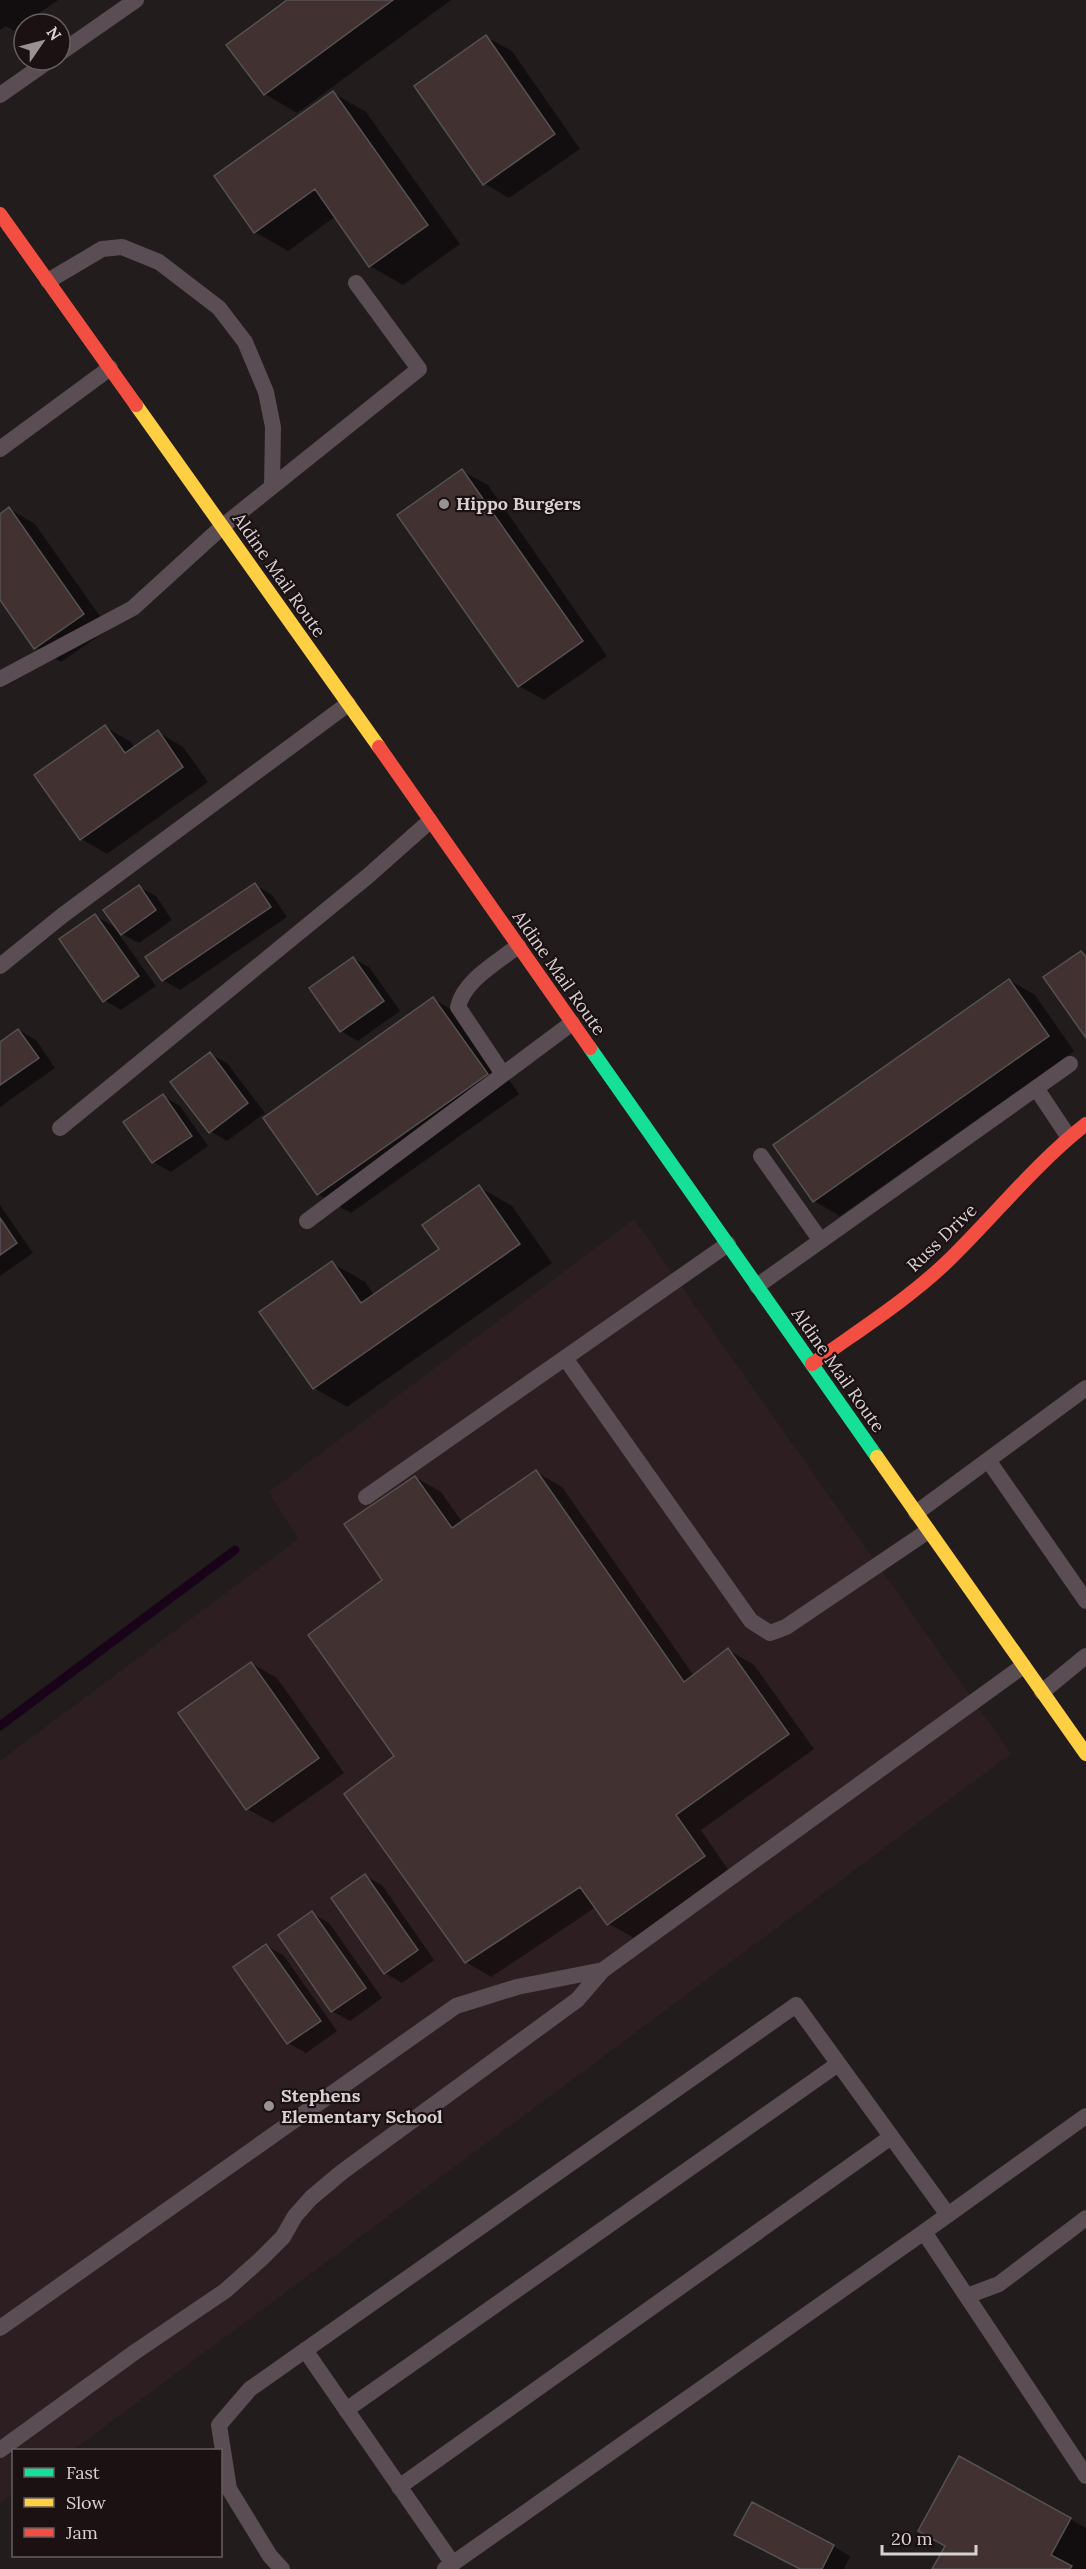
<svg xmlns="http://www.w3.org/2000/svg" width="1086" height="2569" font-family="Lora,serif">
  <rect width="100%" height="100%" fill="#221c1d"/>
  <path fill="#2d1e21" d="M634,1219L1011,1754L73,2450H14L13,2494L0,2504V1761L298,1539L269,1492Z"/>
  <path fill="#0007" d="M0,0H58L14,31L6,26L0,30Z
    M289,0H451L297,113L265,94Z
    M486,37L512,51L580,149L509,198L484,183Z
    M333,93L366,112L460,244L403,285L370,266L336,216L288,251L255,232Z
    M462,471L488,485L607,656L544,700L519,686Z
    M10,509L35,524L109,629L61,662L35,647L0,597V516Z
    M105,727L131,742L135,748L158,732L183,747L208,782L107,854L81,839Z
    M255,885L272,895L287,917L180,990L163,980Z
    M139,887L156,896L172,920L139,943L122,934Z
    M95,916L113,926L156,986L121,1010L104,1000Z
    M353,958L370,968L400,1011L358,1041L341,1031Z
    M1009,980L1035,995L1074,1051L840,1216L814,1201Z
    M433,999L466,1018L519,1094L351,1213L318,1194Z
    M19,1030L36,1040L55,1068L0,1107V1043Z
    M210,1054L227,1063L265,1113L227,1141L210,1131Z
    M163,1096L180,1106L208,1146L171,1172L153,1162Z
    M479,1187L512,1206L552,1263L347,1407L314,1388L332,1263L365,1282L375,1296L441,1249Z
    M0,1205L33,1253L0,1276Z
    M536,1472L562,1487L694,1676L728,1650L754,1665L814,1749L701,1830L729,1871L634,1938L609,1924L596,1907L491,1977L466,1962L397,1757L385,1580L415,1477L441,1492L462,1522Z
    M251,1663L277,1678L344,1773L273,1823L247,1809Z
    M365,1876L382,1885L434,1960L402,1983L385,1973Z
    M312,1913L329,1923L382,1998L350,2021L332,2011Z
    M267,1946L284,1956L337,2031L306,2053L288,2043L235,1968Z
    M960,2458L1086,2528V2569H934L946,2546Z
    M833,2546L850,2556L844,2569H801Z"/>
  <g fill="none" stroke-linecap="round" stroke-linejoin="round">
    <path stroke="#190319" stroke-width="9" d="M0,1726L235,1550"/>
  </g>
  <path fill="#413131" stroke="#575252" stroke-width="1.5" d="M287,0H393L264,95L226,45Z
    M486,35L555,134L483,185L414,86Z
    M333,91L428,225L369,267L315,189L254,233L214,176Z
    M462,469L583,641L518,687L397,515Z
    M9,507L84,614L34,649L0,600V514Z
    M105,725L125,753L158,730L183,767L80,840L34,775Z
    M255,883L271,907L162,981L145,957Z
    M139,885L156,910L121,935L103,910Z
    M95,914L139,976L103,1002L59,939Z
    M1081,951L1086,957V1038L1043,977Z
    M353,957L384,1001L340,1032L309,988Z
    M1009,979L1049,1036L813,1202L773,1145Z
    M433,997L488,1074L317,1195L263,1118Z
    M18,1029L39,1058L0,1085V1042Z
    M210,1052L248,1103L209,1133L170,1082Z
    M163,1094L192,1136L152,1163L123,1122Z
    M479,1185L520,1244L313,1389L259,1312L332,1261L361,1303L439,1249L422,1225Z
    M0,1218L17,1243L0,1255Z
    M536,1470L684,1682L728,1648L789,1734L676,1815L705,1856L607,1925L580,1887L465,1963L344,1794L394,1756L308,1635L382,1580L344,1524L415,1476L452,1528Z
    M251,1662L319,1758L246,1810L178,1713Z
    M365,1874L418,1950L384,1974L331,1898Z
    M312,1911L366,1988L331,2012L278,1935Z
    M266,1944L321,2021L287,2044L233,1967Z
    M959,2456L1071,2518L1051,2555L1072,2566L1070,2569H932L945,2546L918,2531Z
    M752,2502L834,2545L822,2569H800L734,2535Z"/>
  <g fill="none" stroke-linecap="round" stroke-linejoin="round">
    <path stroke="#5a4d54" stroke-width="16" d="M60,53L136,0
      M0,95L50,60
      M48,281L102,249L122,247L159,262L219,308L245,342L266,392L273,427L272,486
      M0,449L110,368
      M0,679L133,608L223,526L419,369L356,283
      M0,966L63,915L348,704
      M503,1074L458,1007C464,980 498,962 518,946
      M1036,1088L1068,1136
      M60,1128L368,876L430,821
      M761,1156L821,1241
      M307,1221L572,1023
      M757,1286L1070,1064
      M565,1358L751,1621L770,1633L786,1627L928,1531
      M988,1460L1086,1601
      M366,1497L728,1244
      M916,1513L1086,1388
      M1042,1692L1086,1656
      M603,1970L1023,1666
      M1086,2116L924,2232L1086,2476
      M967,2296L999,2284L1086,2218
      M0,2328L456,2006L517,1987L603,1970L577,2000L342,2172L311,2198L295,2216L283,2237L261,2259L225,2291L135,2352L0,2450
      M305,2350L453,2564
      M346,2410L838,2064
      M399,2487L891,2137
      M282,2569L270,2556L229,2489L219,2425L250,2389L796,2005L948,2215
      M445,2569L924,2232"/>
    <path stroke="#16e098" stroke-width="14" d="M590,1048L877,1457"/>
    <path stroke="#ffcf43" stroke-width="14" d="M136,405L379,747
      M877,1457L1086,1754"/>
    <path stroke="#f24e42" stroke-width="14" d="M0,214L136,405
      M379,747L590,1048
      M812,1364C859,1330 909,1299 950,1259C996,1214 1035,1164 1086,1124"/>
  </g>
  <g fill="#989293" stroke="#1b1113" stroke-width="2">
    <circle cx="444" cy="504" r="6"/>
    <circle cx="269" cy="2106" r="6"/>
  </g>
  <g text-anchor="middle" stroke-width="4.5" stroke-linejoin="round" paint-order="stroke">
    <g font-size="18" font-weight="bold" fill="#d8d1d2" stroke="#1b1113" text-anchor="start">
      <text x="456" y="510">Hippo Burgers</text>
      <text x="281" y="2102">Stephens<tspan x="281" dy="21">Elementary School</tspan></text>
    </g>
    <g font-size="18" fill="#d8d1d2" stroke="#1b1113">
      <text transform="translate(279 575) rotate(55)" y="6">Aldine Mail Route</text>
      <text transform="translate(559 973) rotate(55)" y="6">Aldine Mail Route</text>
      <text transform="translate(942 1238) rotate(-44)" y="6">Russ Drive</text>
      <text transform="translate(838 1370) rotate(55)" y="6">Aldine Mail Route</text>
    </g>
  </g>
  <rect x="12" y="2449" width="210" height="108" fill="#1b1113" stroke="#675e5f" stroke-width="1.5"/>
  <rect x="24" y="2468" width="30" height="9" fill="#16e098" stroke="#675e5f" stroke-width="1.5"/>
  <text x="66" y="2479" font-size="18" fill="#d8d1d2">Fast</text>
  <rect x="24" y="2498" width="30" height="9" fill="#ffcf43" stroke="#675e5f" stroke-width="1.5"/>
  <text x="66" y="2509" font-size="18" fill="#d8d1d2">Slow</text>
  <rect x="24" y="2528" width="30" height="9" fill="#f24e42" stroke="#675e5f" stroke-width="1.5"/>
  <text x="66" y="2539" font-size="18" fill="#d8d1d2">Jam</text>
  <g transform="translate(42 42) rotate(55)"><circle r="28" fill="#1b1113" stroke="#675e5f" stroke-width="1.5"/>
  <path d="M0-4.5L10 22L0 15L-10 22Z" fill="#989293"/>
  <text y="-9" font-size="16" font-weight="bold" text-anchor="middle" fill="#d8d1d2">N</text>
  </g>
  <path d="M882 2545v9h94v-9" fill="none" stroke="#d8d1d2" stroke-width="3"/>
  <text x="891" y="2545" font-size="18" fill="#d8d1d2" stroke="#1b1113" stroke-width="4.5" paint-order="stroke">20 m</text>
</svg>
